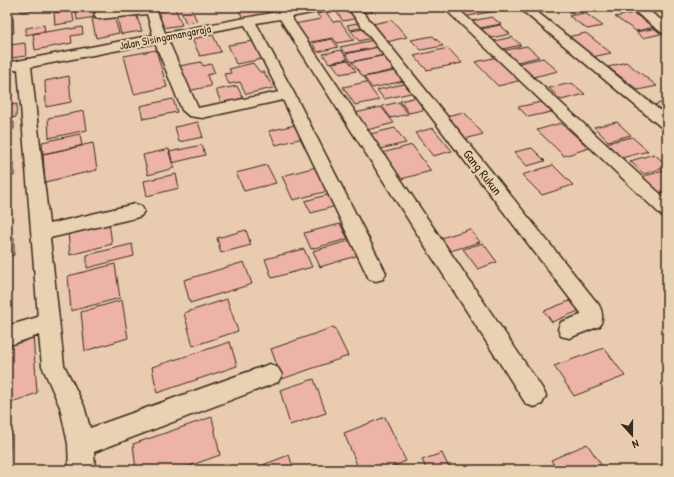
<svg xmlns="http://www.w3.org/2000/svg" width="674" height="477" font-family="'Patrick Hand',sans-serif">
  <rect width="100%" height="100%" fill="#e9ccaf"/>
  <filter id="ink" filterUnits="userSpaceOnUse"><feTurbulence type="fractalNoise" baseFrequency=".025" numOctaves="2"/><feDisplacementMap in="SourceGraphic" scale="8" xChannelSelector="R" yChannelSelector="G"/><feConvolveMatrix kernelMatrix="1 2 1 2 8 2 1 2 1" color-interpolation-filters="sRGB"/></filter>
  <g filter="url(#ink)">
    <path fill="#edb3a7" stroke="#3b2a1e" d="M20,7H45V8L21,12Z
      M179,7H190L197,21L186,23Z
      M237,7H263L268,14L243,18Z
      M355,7H368L373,12L361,14Z
      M453,7H498L501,10L463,17Z
      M570,7H586L590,10L573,13L566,8Z
      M93,8L95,17L77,20L76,11Z
      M175,8L182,25L161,28L155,12Z
      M350,8L358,18L343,21L336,11Z
      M72,10L74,22L55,25L54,13Z
      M326,12L333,22L340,21L354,40L337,43L333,38L305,43L294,24L321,19L317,14Z
      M585,13L603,26L587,29L569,16Z
      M633,13L655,27L636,31L615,17Z
      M136,14L142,31L121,34L117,17Z
      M114,16L119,33L96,38L92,19Z
      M492,17L501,24L480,28L472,21Z
      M13,18L14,33L7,34V19Z
      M392,20L407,37L387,42L372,24Z
      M363,22L366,27L350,30L347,25Z
      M44,25L45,31L26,35V28Z
      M500,25L510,34L486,39L477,30Z
      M82,27L83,34L71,36L72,43L35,50L33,34L70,28V29Z
      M657,28L665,33L643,38L636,32Z
      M364,29L372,38L359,41L351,31Z
      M586,33L611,53L592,57L567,37Z
      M213,35L221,52L200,56L192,39Z
      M433,36L443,46L421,50L411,40Z
      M512,37L521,45L498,50L490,42Z
      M332,39L338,47L318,52L312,43Z
      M374,40L379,47L345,53L340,47Z
      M254,41L263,59L236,64L228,45Z
      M25,43L26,56L11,58L10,45Z
      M527,46L539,57L513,63L501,51Z
      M377,47L384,55L351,62L346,54Z
      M448,48L462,63L427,70L414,56Z
      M156,50L167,87L134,94L124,56Z
      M341,50L348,59L329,63L323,54Z
      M386,55L398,69L363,77L352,62Z
      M498,57L522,80L498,86L475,62Z
      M543,58L558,71L529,78L515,64Z
      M348,60L356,71L340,74L332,63Z
      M201,62L203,66L211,64L215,73L207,75L211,86L188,91L179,66Z
      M626,62L657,86L638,90L608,67Z
      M253,63L260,72H264L273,88L246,94L240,82L229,84L224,74L231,73L229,69Z
      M400,70L408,80L372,88L364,77Z
      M69,76L71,102L46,107L45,81Z
      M366,82L379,100L355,105L343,87Z
      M408,83L415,92L384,99L377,90Z
      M572,83L585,94L561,100L549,88Z
      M237,86L244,100L222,105L216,90Z
      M417,97L427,109L409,113L400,101Z
      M173,99L177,112L143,119L140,106Z
      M546,101L556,111L528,117L518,107Z
      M667,101V112L664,113L654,105Z
      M399,102L408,114L391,118L382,106Z
      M17,104L16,117L7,119V106Z
      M381,107L394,123L367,130L355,113Z
      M84,111L87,130L49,138L48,118Z
      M464,112L483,134L465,139L446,116Z
      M14,122V129L7,131V123Z
      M198,122L203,137L179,142L175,127Z
      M617,122L631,135L608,141L594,127Z
      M561,123L589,148L564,156L537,130Z
      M295,125L303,138L276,145L269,131Z
      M395,128L406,143L380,149L370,134Z
      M433,128L452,151L433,156L415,133Z
      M80,134L82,146L43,154L42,142Z
      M632,137L648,151L622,158L606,143Z
      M93,143L97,170L45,182L43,154Z
      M202,145L205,155L172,163L169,152Z
      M412,145L431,171L401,179L382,153Z
      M532,148L545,161L527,166L514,152Z
      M169,149L174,168L148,175L143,155Z
      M654,154L667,165V167L644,174L630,161Z
      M14,163V176L7,177V164Z
      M267,165L276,183L244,191L236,173Z
      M553,165L573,185L542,195L522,175Z
      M316,167L328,191L293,200L282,176Z
      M667,170V191L657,194L640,177Z
      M176,174L179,188L147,196L144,181Z
      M330,194L336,206L311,213L305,201Z
      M109,222L112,244L70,255L68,232Z
      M340,224L348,239L311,249L304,233Z
      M470,229L480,242L447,252L438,239Z
      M246,230L251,245L221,253L217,238Z
      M14,237V255L7,257V238Z
      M352,240L359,255L320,267L313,251Z
      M483,243L497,262L478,269L463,249Z
      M132,244L134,256L87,268V255Z
      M304,249L312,267L272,278L265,259Z
      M244,262L252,284L190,303L184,280Z
      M115,264L120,298L71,311L68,276Z
      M227,299L238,331L193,346L184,313Z
      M122,300L128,338L85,351L81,312Z
      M572,300L581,310L552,322L544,311Z
      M334,327L348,356L282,379L271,349Z
      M33,334L37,393L7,404V343Z
      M230,342L237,366L157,393L152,367Z
      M604,348L625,376L574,396L554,366Z
      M314,379L326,413L290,425L280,390Z
      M212,417L220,455L178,470H136L133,444Z
      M385,417L406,461L384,470H359L344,433Z
      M11,422L9,470H7V424Z
      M587,444L605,470H557L551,460Z
      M442,453L450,470H427L422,460Z
      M289,455L294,470H255V468Z"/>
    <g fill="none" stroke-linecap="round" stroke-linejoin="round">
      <defs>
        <path id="minor" d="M137,7L156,9L165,33L303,7H328L326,10L291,17L542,388L546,396L542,404L534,407L526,404L280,19L256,23L295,95L386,273L383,279L376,281L369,279L283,100L202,118L189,116L182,110L155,43L31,67L49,224L135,204L141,206L144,211L141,216L135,218L50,238L64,365L84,406L90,428L270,364L278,368L282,375L278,382L94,452L95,470H69L68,444L60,407L42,366L39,335L7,346V326L38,317L18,69L7,71V63L153,35L147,14L100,19L96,18L94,15L96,12L100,11ZM245,25L279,92L198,108L168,40Z
          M347,7H359L599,305C603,313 603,318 600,326L569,338L561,336L558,329L561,322L581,315V313Z
          M443,7H456L667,200V217L661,215Z
          M518,7H531L667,116V129L661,127Z
          M629,7H643L667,24V34L662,33Z"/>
      </defs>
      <use href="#minor" stroke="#3b2a1e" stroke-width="3"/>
      <use href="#minor" fill="#e8d2b1" fill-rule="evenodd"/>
    </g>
  </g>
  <g text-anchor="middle" stroke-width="4" stroke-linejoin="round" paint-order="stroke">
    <g font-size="11" fill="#3b2a1e" stroke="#e8d2b1">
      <text transform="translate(165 37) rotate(-11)" y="4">Jalan Sisingamangaraja</text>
    </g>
    <g font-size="13" fill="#3b2a1e" stroke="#e8d2b1">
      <text transform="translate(483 172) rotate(52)" y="5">Gang Rukun</text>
    </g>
  </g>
  <rect width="674" height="477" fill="none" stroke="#e8d2b1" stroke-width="24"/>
  <rect x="12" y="12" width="650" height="453" fill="none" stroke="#3b2a1e" stroke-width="1.5" filter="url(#ink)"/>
  <g transform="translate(632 435) rotate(159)" stroke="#e8d2b1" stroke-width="3" paint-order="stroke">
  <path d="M0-3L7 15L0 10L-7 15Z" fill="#3b2a1e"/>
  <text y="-6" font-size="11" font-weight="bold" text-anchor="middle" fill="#3b2a1e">N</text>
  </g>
</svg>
